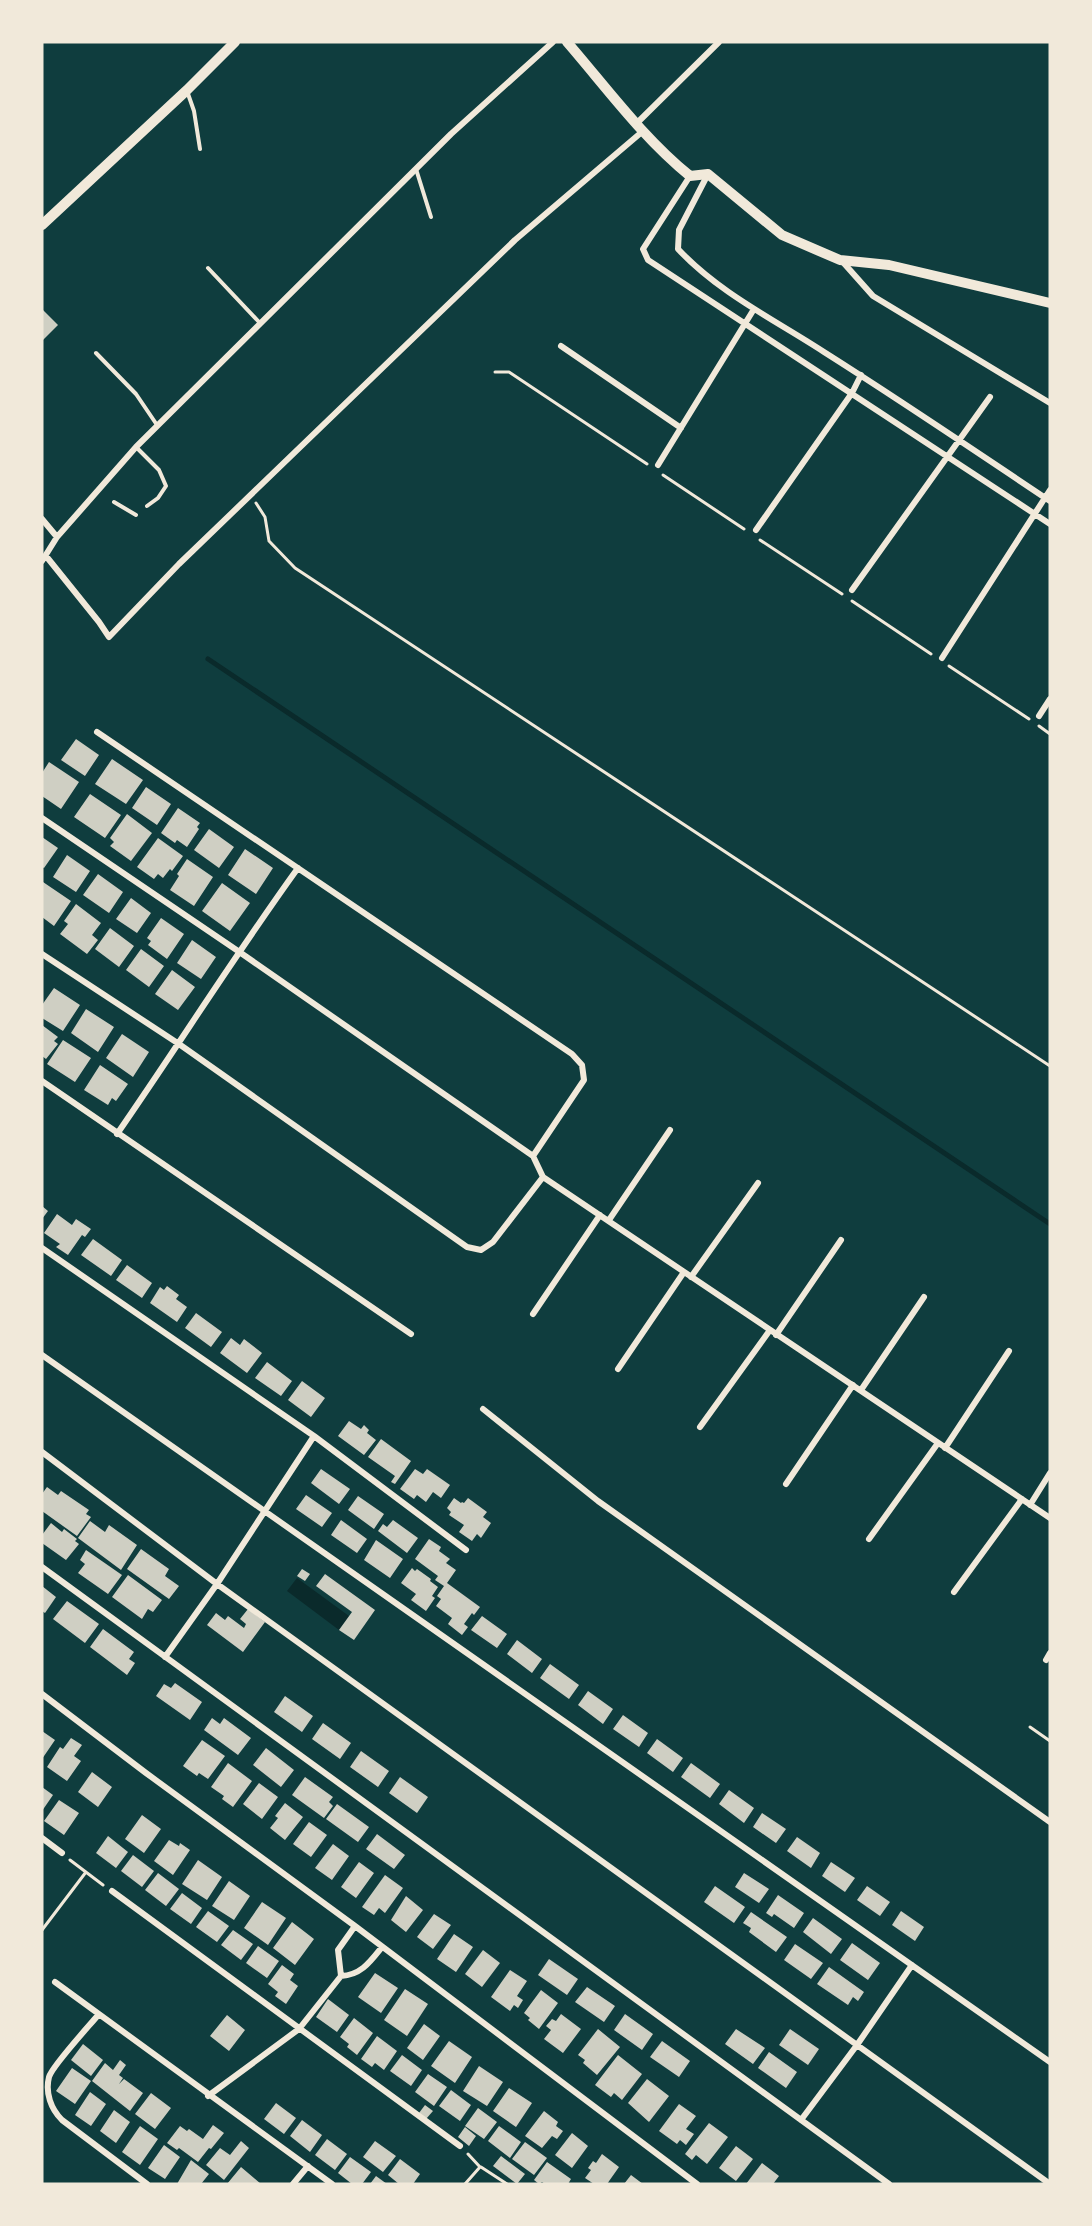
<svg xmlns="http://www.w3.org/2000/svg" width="1092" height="2226" font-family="'Exo 2',sans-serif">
  <rect width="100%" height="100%" fill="#0f3d3e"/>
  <path fill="#0a2a2b" d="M297,1578L349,1616L339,1630L287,1591Z"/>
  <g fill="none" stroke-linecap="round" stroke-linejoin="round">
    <path stroke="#0a2a2b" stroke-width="5" d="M208,659L1050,1224"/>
  </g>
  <path fill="#cfcfc3" d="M42,309L58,325L42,341Z
    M76,739L99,755L85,776L61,760Z
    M112,759L143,780L126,804L95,784Z
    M49,762L79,782L61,809L42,796V773Z
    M146,787L171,804L157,825L132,808Z
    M90,794L121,815L105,838L74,817Z
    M178,808L200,823L197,827L199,829L187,847L177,840L175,843L161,833Z
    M127,814L152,833L131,861L110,846L114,842L110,838Z
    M209,829L234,847L219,868L194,850Z
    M42,837L58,848L44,868L42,867Z
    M158,838L183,856L172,871L170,869L163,878L158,874L154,879L137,867Z
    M245,849L273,868L256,894L228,875Z
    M67,855L90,871L76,892L53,877Z
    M187,859L213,877L194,906L170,890L179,876L177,874Z
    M98,874L123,892L109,913L83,895Z
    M43,882L71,901L54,926L42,917Z
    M222,883L250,903L230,931L202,911Z
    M131,898L151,913L137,933L116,919Z
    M76,904L101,923L92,935L98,940L87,954L60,934L68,924L64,921Z
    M161,918L184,934L167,959L148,945L151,941L147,938Z
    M110,928L134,946L119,967L95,949Z
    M192,940L216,957L201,979L177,963Z
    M141,949L164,966L149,987L126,970Z
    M172,970L195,987L178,1010L155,994Z
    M54,988L80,1005L63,1031L42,1018V1005Z
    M86,1009L114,1027L98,1052L71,1033Z
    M42,1025L58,1037L54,1041L58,1044L46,1059L42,1056Z
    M122,1034L149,1052L133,1077L106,1058Z
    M63,1040L91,1058L75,1082L47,1064Z
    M100,1065L128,1084L116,1101L112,1098L108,1105L84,1090Z
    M42,1206L48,1211L42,1219Z
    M57,1214L72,1225L76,1219L91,1229L85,1237L82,1235L68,1255L56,1247L60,1244L44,1233Z
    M93,1239L122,1260L111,1276L81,1255Z
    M127,1265L152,1283L142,1298L116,1280Z
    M167,1286L179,1295L176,1299L187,1307L177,1322L150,1303L160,1287L164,1290Z
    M196,1313L222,1332L211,1347L185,1328Z
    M231,1338L240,1345L244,1339L262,1353L247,1373L220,1353Z
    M267,1362L292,1381L281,1396L255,1378Z
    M302,1381L325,1398L311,1417L288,1400Z
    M349,1421L361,1429L364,1425L369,1430L367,1433L376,1440L364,1455L338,1436Z
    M381,1439L411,1461L395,1484L391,1482L395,1476L368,1457Z
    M321,1469L350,1489L339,1504L311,1483Z
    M415,1469L423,1474L427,1469L450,1485L441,1498L433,1492L426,1502L417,1495L414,1499L400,1489Z
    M47,1487L58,1495L61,1491L89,1510L86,1514L91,1517L77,1536L42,1511V1494Z
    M306,1495L332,1513L322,1527L296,1509Z
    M358,1496L384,1514L374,1529L348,1510Z
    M454,1498L461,1503L462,1502L464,1503L468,1498L487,1512L483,1517L491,1523L481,1538L477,1534L472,1541L459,1532L464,1525L449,1515L451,1512L447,1508Z
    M341,1520L367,1539L357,1553L331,1535Z
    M393,1520L418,1538L407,1553L378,1531L383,1524L387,1527Z
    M90,1521L105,1532L109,1525L137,1545L121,1570L78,1538Z
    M51,1523L62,1532L64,1529L77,1539L75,1541L79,1544L66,1560L42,1543V1535Z
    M429,1539L441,1547L439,1551L450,1559L446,1563L456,1570L447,1583L480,1607L474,1615L472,1613L464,1624L468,1627L462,1635L448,1624L452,1618L436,1606L441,1599L437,1596L444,1586L435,1580L438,1576L415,1559Z
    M376,1540L403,1559L390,1578L364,1560Z
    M141,1549L169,1569L165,1576L179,1586L169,1599L127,1569Z
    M86,1550L122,1575L108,1594L78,1573L85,1564L80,1560Z
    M412,1568L415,1571L417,1569L431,1579L430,1581L438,1587L432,1596L435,1598L426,1611L411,1600L416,1594L401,1583Z
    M302,1569L310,1574L305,1581L297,1576Z
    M325,1574L375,1610L354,1640L339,1630L352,1612L316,1586Z
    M128,1575L162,1600L153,1612L148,1609L142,1619L112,1597Z
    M42,1586L56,1597L45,1613L42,1611Z
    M67,1601L99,1624L85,1643L53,1619Z
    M248,1609L265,1622L243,1652L207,1625L216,1613L225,1620L228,1616L244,1628L246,1624L240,1619Z
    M482,1616L507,1634L497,1648L471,1630Z
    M103,1629L134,1652L129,1659L135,1663L127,1675L90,1647Z
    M517,1640L542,1659L532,1673L507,1654Z
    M550,1664L579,1685L569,1699L540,1678Z
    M175,1683L202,1702L190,1720L156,1696L164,1684L171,1688Z
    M588,1691L613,1709L603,1724L578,1705Z
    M285,1696L313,1716L302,1732L274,1712Z
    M623,1715L648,1733L639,1747L613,1729Z
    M212,1718L220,1724L224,1718L251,1738L238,1755L204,1730Z
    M323,1723L351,1743L340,1759L312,1739Z
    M42,1731L55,1740L42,1759Z
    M71,1738L82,1745L74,1756L81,1761L67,1781L47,1767L60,1747L63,1749Z
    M657,1739L683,1758L673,1772L647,1753Z
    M202,1740L225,1756L208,1779L199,1773L197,1776L183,1766Z
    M266,1748L294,1770L281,1787L253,1765Z
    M361,1751L389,1771L378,1787L350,1767Z
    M228,1763L252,1781L233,1807L222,1799L224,1796L211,1787Z
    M691,1763L720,1784L710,1798L681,1777Z
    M92,1772L112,1787L98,1807L78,1792Z
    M305,1777L333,1797L329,1802L333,1806L324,1818L292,1795Z
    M400,1777L428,1797L417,1813L389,1793Z
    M259,1783L278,1797L262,1819L243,1804Z
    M42,1787L53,1795L42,1811Z
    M729,1790L754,1808L744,1823L719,1804Z
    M59,1800L79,1813L64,1835L44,1821Z
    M285,1803L303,1817L285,1840L270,1828L278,1818L275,1816Z
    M337,1804L369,1827L358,1842L326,1819Z
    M762,1813L786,1829L776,1843L753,1827Z
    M142,1815L161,1829L144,1853L125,1839Z
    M309,1822L327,1835L311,1857L293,1844Z
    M377,1834L405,1855L394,1869L366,1849Z
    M108,1836L128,1852L116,1868L96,1853Z
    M797,1837L820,1853L811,1868L787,1851Z
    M169,1840L179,1846L180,1843L190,1850L173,1875L154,1861Z
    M333,1844L349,1856L332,1880L315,1868Z
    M133,1855L154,1871L142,1887L121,1871Z
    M198,1860L222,1877L207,1900L182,1884Z
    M359,1862L374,1873L356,1898L341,1887Z
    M831,1862L855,1878L845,1892L822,1876Z
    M158,1873L179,1889L166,1906L145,1890Z
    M744,1873L769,1889L759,1903L735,1887Z
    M385,1875L403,1888L385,1913L379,1908L374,1915L362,1907Z
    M229,1881L250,1896L234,1920L212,1906Z
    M715,1886L745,1907L734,1923L704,1902Z
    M867,1886L890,1902L880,1916L857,1900Z
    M182,1893L202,1908L191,1924L170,1909Z
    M778,1895L804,1913L794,1928L774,1914L772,1917L766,1913Z
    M406,1896L423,1910L406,1932L391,1920Z
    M262,1902L286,1918L268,1945L244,1928Z
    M208,1911L229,1926L217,1942L196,1927Z
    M901,1911L924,1927L915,1941L892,1925Z
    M751,1912L787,1937L776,1952L749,1932L751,1928L743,1923Z
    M434,1914L451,1925L433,1949L417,1937Z
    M813,1918L842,1939L831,1954L803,1932Z
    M292,1922L314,1939L295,1965L273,1948Z
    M233,1930L253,1944L241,1960L221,1945Z
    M454,1934L473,1947L456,1972L437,1959Z
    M852,1943L880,1963L868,1980L840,1960Z
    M795,1944L823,1963L811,1979L784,1960Z
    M258,1946L279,1961L267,1978L246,1963Z
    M483,1950L500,1963L482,1987L465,1974Z
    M549,1959L578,1979L567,1995L538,1975Z
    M282,1965L294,1974L290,1980L298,1986L286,2004L275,1996L278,1992L268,1984Z
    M829,1967L864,1992L858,2001L853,1997L848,2005L817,1984Z
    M510,1970L527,1981L517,1996L523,2000L518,2008L514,2005L510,2011L491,1997Z
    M375,1973L398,1988L381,2013L358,1997Z
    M587,1987L615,2006L604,2022L575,2002Z
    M405,1989L428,2004L407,2036L384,2020Z
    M541,1990L558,2003L539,2029L528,2020L530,2018L524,2013Z
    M328,1999L349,2015L337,2032L316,2017Z
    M561,2014L581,2029L563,2053L544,2039L551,2030L546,2026L552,2019L556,2021Z
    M625,2014L653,2034L642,2050L614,2030Z
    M227,2015L245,2030L229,2051L210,2036Z
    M354,2018L373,2033L357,2055L347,2047L349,2044L340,2037Z
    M424,2024L440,2036L423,2060L407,2048Z
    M598,2029L620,2047L597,2075L583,2063L585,2060L578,2055Z
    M736,2029L765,2048L753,2064L725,2044Z
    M790,2029L819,2049L808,2065L779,2045Z
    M377,2036L397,2051L384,2070L375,2063L372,2067L361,2059Z
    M449,2041L472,2057L455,2083L431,2066Z
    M662,2041L690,2061L679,2077L650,2057Z
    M83,2044L103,2060L91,2076L71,2060Z
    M769,2052L797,2072L786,2088L758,2068Z
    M402,2055L422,2070L411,2086L390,2071Z
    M618,2055L642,2074L622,2100L614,2093L611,2097L595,2085Z
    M120,2060L126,2065L119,2075L123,2078L119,2084L124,2079L143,2093L130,2111L92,2081L105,2063L113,2070Z
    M479,2066L503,2082L487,2106L463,2091Z
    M72,2068L91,2081L75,2104L56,2091Z
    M428,2074L447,2087L434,2106L415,2092Z
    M647,2079L669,2096L649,2122L628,2103Z
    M509,2088L532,2103L516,2127L493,2111Z
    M451,2090L471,2105L460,2121L439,2106Z
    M90,2092L106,2104L91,2126L75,2115Z
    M151,2093L171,2108L155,2129L135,2114Z
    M276,2103L296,2118L284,2134L264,2119Z
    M679,2104L696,2116L686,2129L694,2134L686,2145L680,2140L677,2144L659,2131Z
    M425,2105L433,2111L426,2119L419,2113Z
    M478,2108L497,2122L484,2139L465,2126Z
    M114,2110L130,2122L116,2143L100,2131Z
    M544,2111L558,2122L556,2126L563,2131L557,2139L552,2136L542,2148L525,2136Z
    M302,2120L322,2135L310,2152L290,2136Z
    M709,2123L728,2137L707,2164L696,2155L692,2160L685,2154Z
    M213,2125L224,2133L211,2149L209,2148L198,2162L179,2148L177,2150L167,2143L180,2126L187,2131L189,2129L203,2139Z
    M140,2126L158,2139L140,2165L122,2152Z
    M499,2126L521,2142L510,2158L488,2141Z
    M465,2127L476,2136L469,2146L458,2137Z
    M572,2133L588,2146L572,2168L555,2155Z
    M327,2139L347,2154L335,2170L315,2155Z
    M241,2141L249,2148L224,2180L206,2165L220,2148L230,2155Z
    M375,2141L396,2156L383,2172L363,2157Z
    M525,2142L547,2158L534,2175L512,2159Z
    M164,2145L180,2157L165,2179L148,2168Z
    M736,2146L753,2159L736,2181L719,2168Z
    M602,2154L619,2167L607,2184H594L585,2178L591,2170L588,2168L593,2161L596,2163Z
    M501,2156L525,2174L517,2184L493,2166Z
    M350,2157L371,2172L362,2184H352L338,2173Z
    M400,2159L420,2174L413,2184H399L388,2175Z
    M191,2160L209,2174L201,2184H177Z
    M547,2162L571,2179L568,2184H545L542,2182L539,2184L534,2180Z
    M762,2163L779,2176L773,2184H746Z
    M241,2167L261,2184H227Z
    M631,2175L643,2184H624Z
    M376,2176L387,2184H370Z"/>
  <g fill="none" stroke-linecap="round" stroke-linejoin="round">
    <path stroke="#f1e9da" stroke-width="3" d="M495,372H509L647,464
      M663,475L744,529
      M256,503L265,517L269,541L295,568L1050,1066
      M760,540L842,594
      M852,601L931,654
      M949,666L1029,719
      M1039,726L1050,734
      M1030,1727L1050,1741
      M70,1860L103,1885
      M42,1930L86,1872
      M481,2167L507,2184
      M465,2184L480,2167L468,2154"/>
    <path stroke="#f1e9da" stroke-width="4" d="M187,91L194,111L200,149
      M416,169L431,217
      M208,268L259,322
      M96,353L136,394L157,425
      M136,447L159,470L166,486L158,498L147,506
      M114,502L136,515"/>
    <path stroke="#f1e9da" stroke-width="6" d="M637,123L719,42
      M708,174L679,230L678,249C719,293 775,320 824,352C900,400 975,451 1050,501
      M690,176L643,249L648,260L1050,524
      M841,260L873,296L1050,403
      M561,346L681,428
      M658,465L754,309
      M42,519L57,537
      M756,530L852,393L861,375
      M46,556L99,622L109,637L179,564L515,240L643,131
      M42,561L57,537L136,447L451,134L553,42
      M852,590L990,397
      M942,658L1050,490
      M1039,716L1050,699
      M97,732L572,1054L582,1065L584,1080L533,1156
      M42,818L238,951L533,1156L543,1177L1050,1518
      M42,954L179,1044L467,1247L481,1250L493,1242L543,1177
      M42,1081L411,1334
      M117,1134C178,1046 235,955 298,868
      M609,1220L670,1130
      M42,1248L314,1436L466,1550
      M691,1277L758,1183
      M533,1314L600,1215
      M776,1335L841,1240
      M42,1355L1050,2062
      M618,1369L684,1272
      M861,1390L924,1297
      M483,1409L598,1501L1050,1822
      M700,1427L770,1330
      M945,1448L1009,1351
      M42,1452L217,1584L1050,2184
      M786,1484L853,1385
      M1030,1505L1050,1473
      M869,1539L938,1443
      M42,1567L889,2184
      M954,1592L1022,1499
      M165,1657L217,1584L314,1436
      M1046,1660L1050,1653
      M42,1694L146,1773L355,1926L697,2184
      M42,1838L62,1853
      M112,1891L460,2146
      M341,1976L338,1950L355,1926
      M55,1982L332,2184
      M99,2014C90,2025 52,2066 49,2077C45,2093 51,2109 62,2120L147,2184
      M208,2096L299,2029L341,1976C361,1975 370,1962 382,1947
      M801,2120L857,2045L912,1965
      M293,2184L308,2166"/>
    <path stroke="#f1e9da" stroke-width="10" d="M567,42C606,87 643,138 690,176L708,174L782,235L840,260L889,265L1050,303
      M42,225L187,90L235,42"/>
  </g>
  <rect width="1092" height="2226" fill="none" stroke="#f1e9da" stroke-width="87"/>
</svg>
